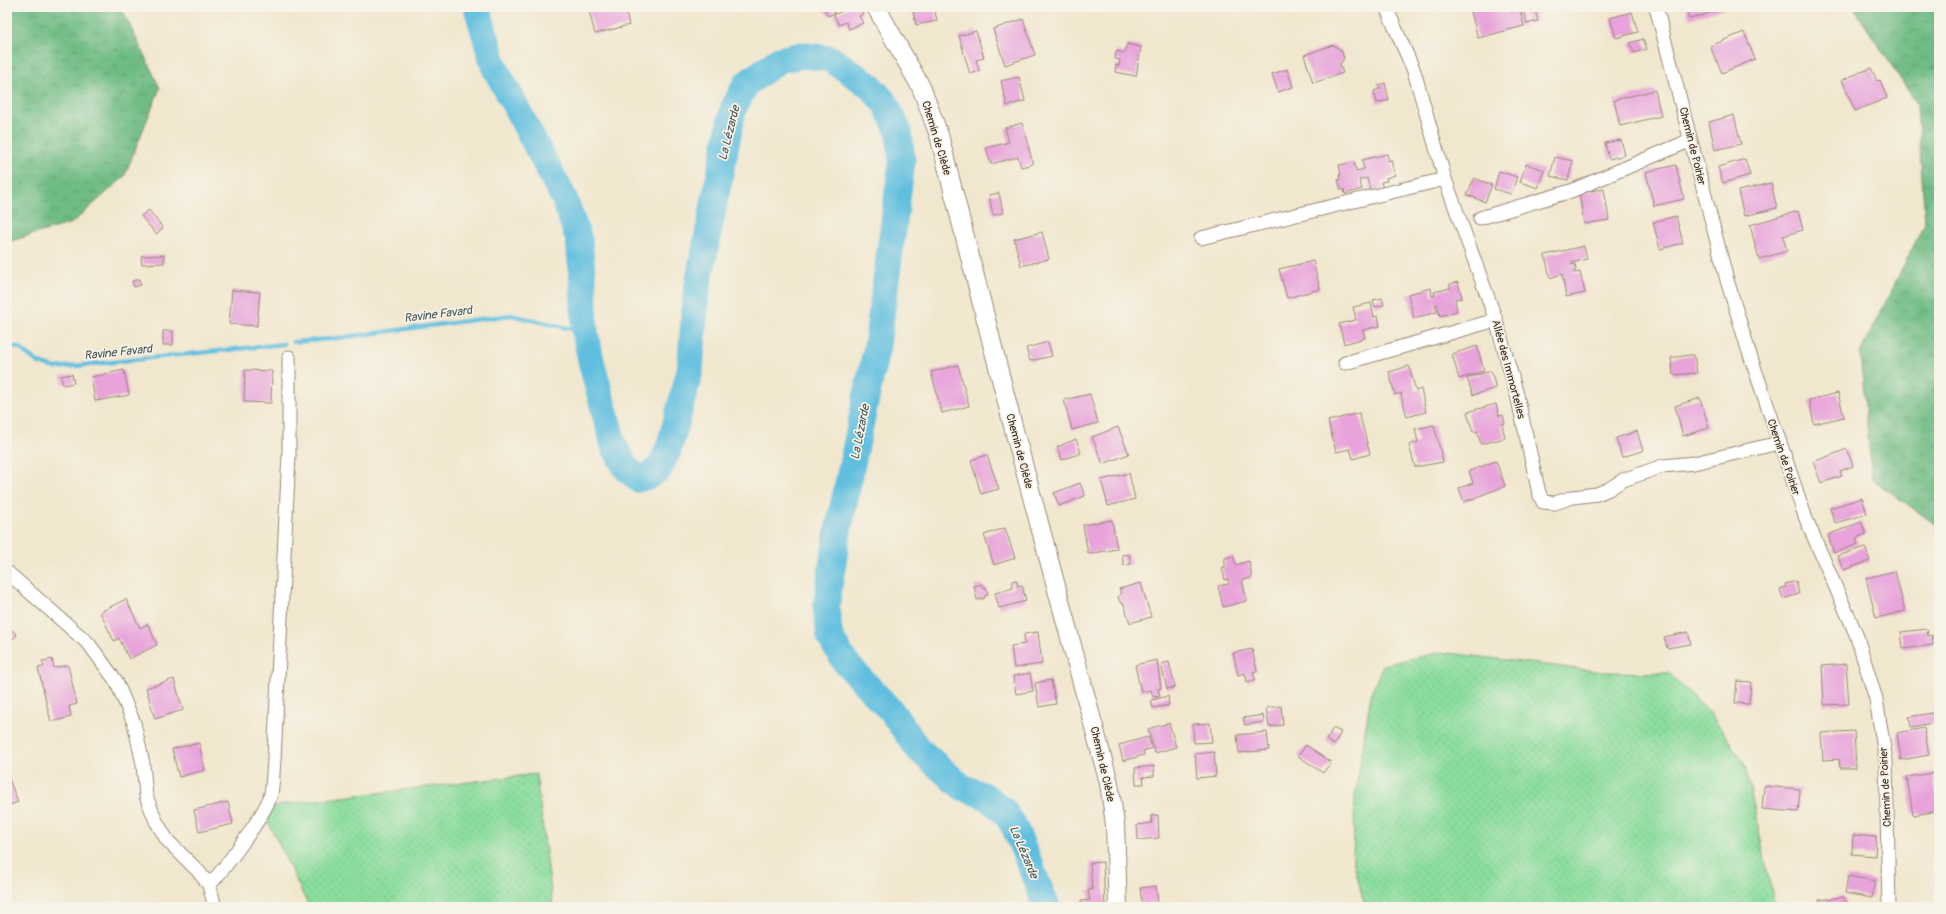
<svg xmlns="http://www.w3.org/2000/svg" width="1946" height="914" font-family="Pangolin,sans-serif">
  <defs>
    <pattern id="grass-dots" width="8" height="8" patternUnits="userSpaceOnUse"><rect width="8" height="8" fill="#8bdd9e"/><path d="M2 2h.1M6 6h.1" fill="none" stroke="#79be88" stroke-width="1.8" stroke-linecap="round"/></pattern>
    <pattern id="forest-crowns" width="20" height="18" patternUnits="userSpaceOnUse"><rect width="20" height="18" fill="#70bc85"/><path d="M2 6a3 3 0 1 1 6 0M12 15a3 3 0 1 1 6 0" fill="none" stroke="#5d996c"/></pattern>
  </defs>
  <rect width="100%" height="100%" fill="#f7f3e8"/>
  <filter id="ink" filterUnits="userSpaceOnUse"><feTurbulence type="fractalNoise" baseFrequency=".025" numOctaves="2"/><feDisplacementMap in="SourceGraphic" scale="8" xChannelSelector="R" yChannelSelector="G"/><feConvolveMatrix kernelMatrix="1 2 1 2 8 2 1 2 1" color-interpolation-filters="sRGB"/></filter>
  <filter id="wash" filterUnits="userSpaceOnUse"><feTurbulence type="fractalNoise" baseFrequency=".012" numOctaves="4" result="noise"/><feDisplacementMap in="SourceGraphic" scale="16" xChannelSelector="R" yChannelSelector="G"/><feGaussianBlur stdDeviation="0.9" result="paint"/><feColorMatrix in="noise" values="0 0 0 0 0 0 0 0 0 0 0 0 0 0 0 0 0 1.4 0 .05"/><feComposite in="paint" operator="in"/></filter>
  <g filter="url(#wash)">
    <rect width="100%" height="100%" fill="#f1e7ce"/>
    <path fill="url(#grass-dots)" stroke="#63845e" d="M1441,652L1603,672L1669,673L1710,713L1745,765L1775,907H1365L1353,860L1355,797L1371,694L1383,665Z
      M536,774L553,907H309L263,811L284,804Z"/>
    <path fill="url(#forest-crowns)" stroke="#567352" d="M7,7H121L160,88L124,177L72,223L7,242Z
      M1853,7H1939V527L1872,479L1860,353L1925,223L1917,104Z"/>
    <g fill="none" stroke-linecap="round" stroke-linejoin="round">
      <path stroke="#60bfdf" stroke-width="4.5" d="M293,342L331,339L511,315L585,332
        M7,345L19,348L39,363L56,368L284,344"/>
      <path stroke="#60bfdf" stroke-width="27" d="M477,7L494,66L564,198L579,240L583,282L585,332L592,365L614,446L626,468L638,479L648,476L659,469L669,448L690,371L696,294L733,109L746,84L779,60L802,55L831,59L869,85L886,104L899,132L902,162L877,346L838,531L831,574L826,608L830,637L845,662L892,712L918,749L962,787L985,796L1003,810L1014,826L1047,907"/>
    </g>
    <g id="blocks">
      <path fill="#e8a3da" d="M588,7H625L629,25L595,34Z
        M820,7H840L834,10L835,13L828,16L824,8L821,9Z
        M850,7H859L863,14L859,16L863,23L849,29L846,22L839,25L834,15Z
        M912,7H934L937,21L916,25Z
        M1473,7H1510L1511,12L1520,9L1524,26L1478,38L1470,8Z
        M1534,7L1538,21L1527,24L1523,10Z
        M1686,7H1723L1724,9L1689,19Z
        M1632,12L1638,32L1616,38L1610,18Z
        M1023,19L1035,55L1005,65L993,29Z
        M976,31L984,58L976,60L979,71L970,74L959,36Z
        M1744,32L1755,59L1722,73L1710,46Z
        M1643,39L1647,49L1634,53L1630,43Z
        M1127,44L1141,47L1136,76L1115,72L1116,65L1119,66L1120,60L1115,59L1116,51L1125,53Z
        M1333,45L1341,50L1344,58L1340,65L1343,73L1313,83L1304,55Z
        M1871,68L1877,81L1880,80L1887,98L1855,111L1842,80Z
        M1287,69L1293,87L1278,92L1272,74Z
        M1019,77L1025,101L1007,106L1001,81Z
        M1385,83L1389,100L1377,103L1374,91L1380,89L1378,85Z
        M1655,90L1661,116L1620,126L1614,100Z
        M1734,115L1741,144L1715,150L1709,122Z
        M1022,123L1033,164L1021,167L1018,157L991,164L986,148L1009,142L1005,128Z
        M1621,140L1625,155L1609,159L1605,143Z
        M1387,154L1389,161L1391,160L1395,175L1386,178L1387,181L1381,182L1383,189L1371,193L1367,178L1359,180L1362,189L1345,194L1344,189L1341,190L1338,180H1340L1339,175H1341L1339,165L1354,162L1356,171L1364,169L1362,160Z
        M1555,157L1573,161L1568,180L1550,176Z
        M1745,159L1750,175L1723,183L1718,167Z
        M1526,164L1544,170L1538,188L1520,182Z
        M1676,165L1684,199L1654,206L1646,172Z
        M1499,171L1517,177L1511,194L1494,189Z
        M1474,178L1492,185L1485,202L1467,195Z
        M1771,183L1777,208L1744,216L1738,191Z
        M1604,189L1609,220L1584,224L1579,193Z
        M999,193L1003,213L993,215L989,195Z
        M149,210L163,228L156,234L141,216Z
        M1798,211L1803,230L1783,236L1787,251L1759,259L1750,225Z
        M1676,216L1683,243L1660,249L1653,222Z
        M1042,232L1049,259L1021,266L1014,239Z
        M1584,246L1587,259L1571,263V265L1575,264L1576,270L1574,271V273L1580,272L1585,293L1566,297L1562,274L1550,278L1545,255Z
        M164,255V263L142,264L141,256Z
        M1313,261L1320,289L1287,298L1279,269Z
        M139,279L141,285L134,287L132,281Z
        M1458,282L1462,298L1455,299L1457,311L1440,316L1437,304L1435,305L1437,312L1414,318L1408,294L1431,288L1432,296L1435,295L1434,292L1450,288V284Z
        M232,290L260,292L257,326L229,324Z
        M1382,298L1384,305L1375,307L1373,300Z
        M1371,303L1374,317L1378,316L1380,326L1363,330L1365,338L1344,344L1339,324L1356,320L1353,307Z
        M163,331H173V345H163Z
        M1048,342L1052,356L1030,361L1026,348Z
        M1477,346L1484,371L1459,379L1452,354Z
        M1689,355H1694L1697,373L1673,375L1671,358Z
        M958,365L969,406L942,413L931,372Z
        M1409,366L1416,391L1421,389L1426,412L1407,417L1401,395L1402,393L1395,395L1389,372Z
        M124,370L129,395L95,401L91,377Z
        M245,370L272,371L271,403L244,402Z
        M1491,371L1496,388L1473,395L1467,378Z
        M72,374L74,383L63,385L61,376Z
        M1838,393L1844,417L1814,424L1809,400Z
        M1090,394L1098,423L1072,430L1064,400Z
        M1700,398L1709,428L1683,436L1675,406Z
        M1496,404L1499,416L1503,415L1505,424H1502L1505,438L1481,444L1477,431L1473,432L1467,412Z
        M1359,413L1370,454L1353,459L1350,449L1336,452L1328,421Z
        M1434,425L1443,462L1415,467L1409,445L1418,442L1415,429Z
        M1118,427L1129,454L1103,464L1092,437Z
        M1637,431L1643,451L1622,457L1616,438Z
        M1076,439L1081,453L1062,460L1057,447Z
        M1847,449L1853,466L1840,471L1842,476L1821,483L1813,462Z
        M987,455L999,489L981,494L971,460Z
        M1496,461L1505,486L1464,502L1459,488L1473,483L1469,471Z
        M1129,473L1135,499L1108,506L1101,480Z
        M1080,483L1085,496L1059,506L1054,493Z
        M1862,498L1867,514L1835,523L1830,508Z
        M1112,520L1117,549L1088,554L1083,525Z
        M1861,522L1866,534L1856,538L1858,544L1834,553L1828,535Z
        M1005,528L1015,558L994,565L984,535Z
        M1865,547L1870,561L1843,570L1838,556Z
        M1129,554L1131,564L1124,566L1122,555Z
        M1233,556L1236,565L1249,561L1252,578L1242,580L1247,601L1223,607L1218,586L1229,584L1228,579L1225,580L1222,568L1225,567V558Z
        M1895,571L1905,611L1876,618L1866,578Z
        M1016,580L1018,586L1022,585L1026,601L999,608L995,593L1013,588L1012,581Z
        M1796,581L1799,594L1783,599L1780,589L1786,587L1785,584Z
        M1141,583L1151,617L1130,623L1124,604L1120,602L1118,597L1121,592L1119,589Z
        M982,584L983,588L986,587L988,595L984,596L985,598L977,600L974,586Z
        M126,599L140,628L148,624L157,645L129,659L119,638L114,641L100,612Z
        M7,625L17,635L7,645Z
        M1927,629L1928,636L1932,635L1933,645L1903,649L1901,632Z
        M1038,632L1042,664L1014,668L1011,646L1025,644L1024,634Z
        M1688,632L1691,644L1667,648L1664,637Z
        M1252,649L1257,671L1253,672L1255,680L1247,682L1245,673L1238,675L1233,653Z
        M52,659L54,668L68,665L77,704L69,706L71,717L51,722L38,668L44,667L42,661Z
        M1157,660L1161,688L1158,689L1160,696L1153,697L1151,690L1141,692L1135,665Z
        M1169,662L1175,687L1167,689L1161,664Z
        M1846,664L1849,704L1824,705L1822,666Z
        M1030,673L1033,691L1016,694L1013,676Z
        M174,679L183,710L155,719L146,688Z
        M1051,680L1056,704L1039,707L1035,683Z
        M1737,681L1751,682L1749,704L1735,703Z
        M1168,696L1169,705L1153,708L1151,700Z
        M1281,706L1283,725L1269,727L1266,708Z
        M1937,712L1939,722L1911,727L1909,717Z
        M1263,715L1264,722L1245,725L1243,718Z
        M1169,723L1176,747L1155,753L1148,729Z
        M1210,723L1212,742L1194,743L1193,724Z
        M1333,728L1341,732L1334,745L1326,740Z
        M1924,728L1929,755L1901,760L1897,733Z
        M1854,731L1856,768H1840L1839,759L1823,760L1821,733Z
        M1267,732L1269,750L1239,753L1237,735Z
        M1148,737L1152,748L1143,751L1144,755L1123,761L1119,745Z
        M199,743L205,770L179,777L172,749Z
        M1306,745L1331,762L1323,773L1298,756Z
        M1214,752L1216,776L1197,778L1195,754Z
        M1154,766V776L1143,777L1144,784H1136L1135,768Z
        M1933,773L1939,811L1913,815L1907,777Z
        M7,774L18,802L7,806Z
        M1764,786L1800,789L1798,812L1762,809Z
        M228,802L233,824L199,832L194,810Z
        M1158,815L1159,838L1138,840L1137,825L1152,823L1151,816Z
        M1853,835L1876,837L1875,856L1852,854Z
        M1103,862L1105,907H1082L1081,901L1090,900L1088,890H1092L1090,863Z
        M1848,876L1875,881L1872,898L1845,893Z
        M1156,886L1158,904L1142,905L1140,888Z
        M1843,897L1846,901L1847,907H1820L1819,900Z"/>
    </g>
  </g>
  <g filter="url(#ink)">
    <use href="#blocks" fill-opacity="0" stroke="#968876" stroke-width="1"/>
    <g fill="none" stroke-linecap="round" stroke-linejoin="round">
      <defs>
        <path id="minor" d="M1386,7L1414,71L1445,179L1496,320L1517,395L1539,493L1543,502L1555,503L1573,497L1597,494L1609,489L1623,480L1663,466L1694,463L1779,443
          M1656,7L1727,280L1748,349L1806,519L1856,634L1876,699L1886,761L1889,907
          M1480,218L1571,191L1691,140
          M1201,238L1445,179
          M1345,363L1496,320
          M7,572L89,644L116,681L134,723L143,764L146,796L156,821L167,840L199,872L209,885L215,907
          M209,885C223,871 267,812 271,794C273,783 273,771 274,760L289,454V357"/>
        <path id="secondary" d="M876,7L921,87L939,135L1014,430L1109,783L1115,824L1118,907"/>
      </defs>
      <use href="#minor" stroke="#968876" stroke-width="15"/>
      <use href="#secondary" stroke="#968876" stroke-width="20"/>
      <use href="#minor" stroke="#fff" stroke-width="13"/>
      <use href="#secondary" stroke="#fff" stroke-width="18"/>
    </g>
  </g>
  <g text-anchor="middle" stroke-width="3.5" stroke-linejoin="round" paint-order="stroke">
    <g font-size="11" fill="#3b2a1e" stroke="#f7f3e8">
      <text transform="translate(937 138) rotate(73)" y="4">Chemin de Clède</text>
      <text transform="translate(1693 146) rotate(76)" y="4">Chemin de Poirier</text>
      <text transform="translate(1509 369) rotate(75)" y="4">Allée des Immortelles</text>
      <text transform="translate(1020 451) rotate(75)" y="4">Chemin de Clède</text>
      <text transform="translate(1784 457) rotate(71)" y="4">Chemin de Poirier</text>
      <text transform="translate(1103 764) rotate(77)" y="4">Chemin de Clède</text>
      <text transform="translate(1885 787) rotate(-93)" y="4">Chemin de Poirier</text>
    </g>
    <g font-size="12" font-style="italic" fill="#465758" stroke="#f7f3e8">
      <text transform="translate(729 133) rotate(-76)" y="4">La Lézarde</text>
      <text transform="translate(438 314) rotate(-7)" y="4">Ravine Favard</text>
      <text transform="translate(118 352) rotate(-6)" y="4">Ravine Favard</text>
      <text transform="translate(860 432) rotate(-79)" y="4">La Lézarde</text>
      <text transform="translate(1024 852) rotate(67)" y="4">La Lézarde</text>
    </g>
  </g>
  <rect width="1946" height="914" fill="none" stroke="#f7f3e8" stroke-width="24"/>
</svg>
